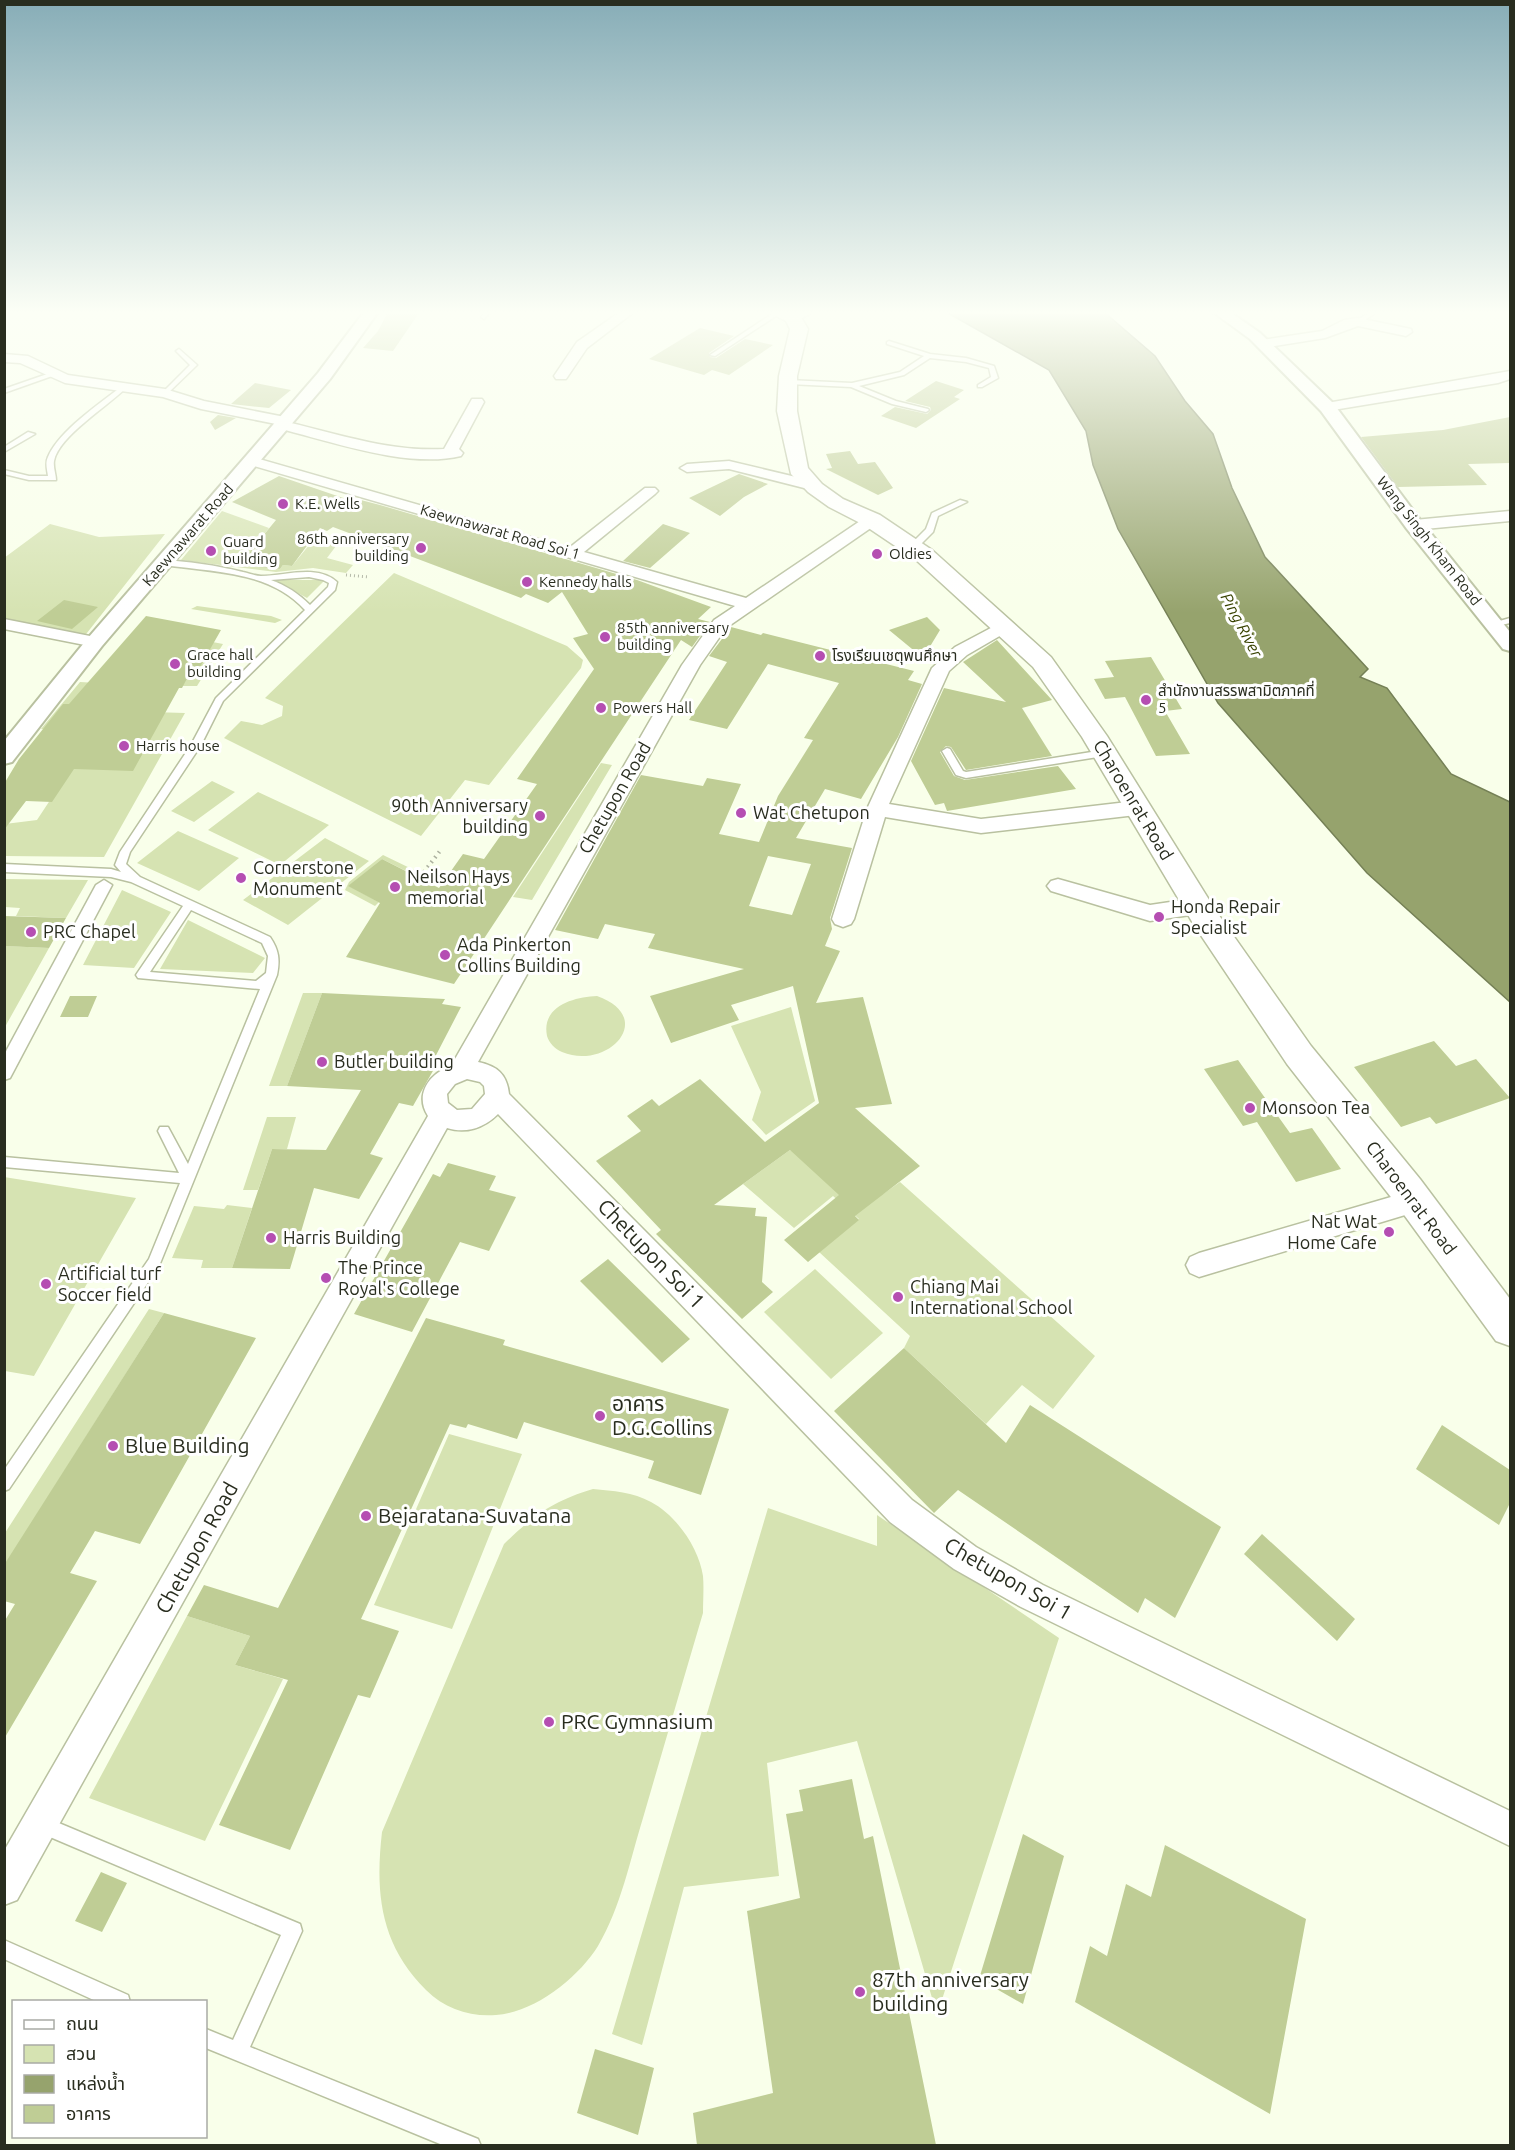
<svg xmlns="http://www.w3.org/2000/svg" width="1515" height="2150" font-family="Ubuntu,'Noto Sans Thai',sans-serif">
  <rect width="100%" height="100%" fill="#f9ffea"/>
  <path fill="#d6e3b2" d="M222,511L269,528L241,565L280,569L283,565L292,566L314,539L339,542L327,558L353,565L346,573L313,568L276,572L181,560Z
    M50,524L99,537L165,534L83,638L5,618L4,558Z
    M394,573L567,646L583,660L581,668L489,785L465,780L421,836L224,738L241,721L262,725L282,716L283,706L265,698Z
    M274,580H325L307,598Z
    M197,606L271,616L282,620L275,623L191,609Z
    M155,631L223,644L197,686H131L117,711L185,713L104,857L5,856V824L37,820L93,735L41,729L80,682L131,685Z
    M601,763L612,765L532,900L513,897Z
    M212,781L235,792L194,822L171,811Z
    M258,792L329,825L280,865L208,830Z
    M178,831L239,858L199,891L137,863Z
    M325,838L369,861L288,925L243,900Z
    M383,855L414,870L410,873L382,859L349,886L379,902L375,906L345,890L349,882Z
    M5,879L88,880L66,918L16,916L20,908L5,907Z
    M122,890L171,912L134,968L83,965Z
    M188,920L265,958L253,973L160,969Z
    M5,946L49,948L5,1027Z
    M303,993H322L287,1086H269Z
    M597,996C658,1018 607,1071 562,1052C555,1049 549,1043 547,1036C541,1006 574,997 597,996Z
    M791,1007L815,1101L766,1135L752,1120L761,1092L731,1026Z
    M267,1117H296L287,1149H272L258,1190H243Z
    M790,1150L861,1174L883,1194L900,1182L1095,1356L1053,1409L1022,1385L986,1424L904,1348L910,1336L819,1252L859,1219L833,1196L794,1228L743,1184Z
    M4,1177L136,1198L34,1376L5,1371Z
    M227,1205L252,1208L232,1268H201L203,1260L172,1258L194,1206L224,1209Z
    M815,1269L883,1333L831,1379L764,1312Z
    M149,1309L164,1313L5,1565V1533Z
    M449,1434L522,1454L452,1629L374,1605Z
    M593,1489C613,1491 633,1492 651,1502C676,1515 699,1548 703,1576C704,1588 703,1601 703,1613C683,1681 663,1749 643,1818C630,1860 621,1907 598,1946C579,1977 534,2013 496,2015C470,2017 445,2009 426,1990C380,1944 375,1893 382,1832L504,1544C534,1515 553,1501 593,1489Z
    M768,1508L877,1546V1515L1059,1638L937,2015L857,1741L767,1763L779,1876L684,1887L642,2045L612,2034Z
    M187,1616L250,1636L235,1665L283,1679L205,1841L89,1798Z"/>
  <path fill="#96a36d" stroke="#758056" stroke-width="1.5" d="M946,312H1104L1155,356L1185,401L1213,434L1232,488L1265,557L1368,669L1360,677L1387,688L1451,774L1510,802V1002L1367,873L1218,703L1118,529L1093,465L1086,431L1049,370Z"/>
  <path fill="#bfcd95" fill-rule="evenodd" d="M388,312L419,313L393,351L363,348L378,331Z
    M700,328L734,336L709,353L710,357L716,358L745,339L773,345L729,375L712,370L704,375L649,359Z
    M936,381L964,390L954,397L960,399L916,428L881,416L895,407L927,414L931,410L930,407L905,401Z
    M255,383L291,390L269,408L231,404Z
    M218,415L236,418L215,430L210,422Z
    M1510,417V463L1468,464L1487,485L1398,487L1361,437L1443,430Z
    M850,451L858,464L875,462L893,488L878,495L826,469L832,468L826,454Z
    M739,474L768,484L744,497L720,516L689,498Z
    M279,476L349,500L357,499L380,505L637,580L711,607L698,619L710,622L692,647L681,640L454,984L346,957L380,903L348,886L382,859L439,888L463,854L484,859L537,784L517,779L594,669L573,638L588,634L562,592L548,603L526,594L521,598L333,527L327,531L320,528L292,566L283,565L280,569L239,565L276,520L232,502Z
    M663,524L690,533L650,568L623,561Z
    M64,600L98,607L72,629L37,621Z
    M146,616L221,630L200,667H193L182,688H179L133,771L74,769L52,802L26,801L4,830V784L19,759L63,704H69Z
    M927,617L940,630L923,658L889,630Z
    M731,627L761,635L763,633L914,671L908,680L922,684L898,737L861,799L825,789L796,838L852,848L830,918L832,929L825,946L840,951L816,1003L863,997L892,1104L855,1108L920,1166L855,1216L859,1220L808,1262L784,1240L839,1195L790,1150L714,1205L756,1208L755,1216L767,1217L762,1282L773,1292L742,1319L656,1234L661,1230L596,1161L641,1131L627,1116L652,1099L659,1106L700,1079L765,1142L819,1103L793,986L731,1005L739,1020L671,1043L650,996L744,969L648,948L655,934L605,924L598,939L555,930L641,775L703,786L707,778L741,784L719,834L759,842L778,796L813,740L804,738L839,683L768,664L727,729L689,720L727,662L709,656ZM768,856L811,864L792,915L749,906Z
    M997,640L1052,700L1022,708L1052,756L966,770L951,747L946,746L940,752L954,776L965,780L1058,766L1076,789L947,811L944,803L935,805L911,761L944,688L1006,702L963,662Z
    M1151,657L1182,709L1165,711L1190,754L1156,756L1125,697L1105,699L1094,679L1114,677L1105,661Z
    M4,916L66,918L49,948L4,946Z
    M322,993L445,999L442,1004L461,1007L433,1061L438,1062L413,1106L399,1103L370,1154L383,1158L359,1199L314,1188L290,1269L232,1268L272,1149L326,1150L361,1090L287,1086Z
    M70,996H97L88,1017H60Z
    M1434,1041L1456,1066L1476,1059L1510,1098L1436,1124L1430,1117L1401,1127L1354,1067Z
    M1238,1060L1290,1133L1312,1128L1341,1169L1296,1182L1257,1122L1243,1126L1204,1069Z
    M448,1163L496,1176L489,1190L516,1197L489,1251L460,1242L412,1332L354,1314L433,1174L440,1177Z
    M608,1259L690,1339L662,1363L580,1281Z
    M164,1313L256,1338L140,1544L95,1531L70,1573L97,1581L4,1739V1622L15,1604L4,1601V1565Z
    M426,1318L505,1340L503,1345L729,1409L701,1495L648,1478L654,1461L524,1422L517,1439L468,1424L466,1428L450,1424L361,1619L399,1631L370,1698L358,1695L290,1850L219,1825L288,1680L235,1665L250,1636L187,1616L204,1585L278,1608Z
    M904,1348L1006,1443L1030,1405L1221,1527L1175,1618L1145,1598L1138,1613L958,1490L934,1513L834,1411Z
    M1442,1425L1510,1470V1503L1499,1525L1416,1469Z
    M1262,1534L1355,1619L1337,1641L1244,1554Z
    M852,1779L864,1839L873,1836L936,2145H697L693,2113L773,2093L747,1911L800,1898L786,1814L803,1811L799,1790Z
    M1023,1834L1064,1856L1023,2004L979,1979Z
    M1165,1845L1306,1919L1270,2114L1075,2002L1090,1946L1107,1956L1126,1884L1151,1897Z
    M101,1872L127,1883L102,1932L75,1921Z
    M595,2049L654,2068L638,2135L577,2113Z"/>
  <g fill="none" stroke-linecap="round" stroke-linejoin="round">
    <defs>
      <path id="service" d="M484,312H490L484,319L481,317Z
        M775,312H782L715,356L710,355Z
        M1370,312H1377L1360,323H1356V321Z
        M889,341L930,354L966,358L994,366L998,378L982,387H978V385L991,377L989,368L966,362L930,358L904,375L859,386L896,401L928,409L929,410L926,412L892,404L851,387L788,384L785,382L788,380L852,383L900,372L924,356L887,344V342Z
        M179,349L197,365L167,394H163V392L190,365L176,351Z
        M53,372L56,374L55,375L4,393V389Z
        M121,387L126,388C109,405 58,437 54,461C53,468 56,474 56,480H29L4,474V470L29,476H48C47,469 45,463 48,457C59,431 99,404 121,387Z
        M28,432L35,434L4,452V447Z
        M960,500L967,502L938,516L933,532L915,550H909V546L926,529L932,513Z
        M161,561C180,559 224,567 243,572C249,573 255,576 261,576C285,576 317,564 337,582L335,590L223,701L201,745L130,852L126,864L140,877L270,937C279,950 280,960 277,975L159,1266L9,1489L4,1491V1470L149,1259L180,1183L4,1167V1157L179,1173L158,1131L160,1127H168L188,1164L260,989L138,978L136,975L138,972L183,906L131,882L111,877L4,872V864L111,869L121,872L115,865L120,852L191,745L216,698L305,610C270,571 213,572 164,565H161ZM309,577L323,580L329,583L328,587L310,605C298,593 287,586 271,580ZM191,910L262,943L268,956L266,973L256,981L150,972Z
        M1510,618V623L1493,627L1489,624Z
        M947,748L950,749L963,771L966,772L1104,750L1109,753L1104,756L966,778L956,775L942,751Z
        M42,1816L300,1924L302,1931L250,2047L478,2139L481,2146H445L206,2048V2029L233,2040L281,1935L36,1831L33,1825L36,1819Z
        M4,1940L128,1995L130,2002H98L4,1959Z"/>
      <path id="pedestrian" d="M104,880L112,885L10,1078L4,1080V1055L96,885Z"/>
      <path id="minor" d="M620,312H634L587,348L566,379H556L554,376L577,342Z
        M797,312H813L797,321H789V315Z
        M1358,318L1411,329L1412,332L1406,336L1358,326L1325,338L1262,348L1256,344L1262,340L1322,331L1344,320Z
        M4,354L28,356L68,375L165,389L204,401L290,418L291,423C341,435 392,452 444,449L472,399H482L484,402L459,449L463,453L461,456C407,469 330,441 277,428L276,424L201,409L163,397L65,383L20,363L4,362Z
        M1510,371V379L1498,383L1327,411L1320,407L1327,403Z
        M252,457L569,548L645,488H655L658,491L655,494L584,552L746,598L866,517H878L880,520L878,523L726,628L700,665L478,1062C497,1066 507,1074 509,1094L912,1500L976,1547L1043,1585L1510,1811V1846L1021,1607L954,1569L890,1522L498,1114C484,1128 466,1134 447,1128L17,1900L4,1905V1851L428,1116C414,1094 430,1073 451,1066L682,665L714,620L735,606L247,464L245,461ZM467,1079L480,1082L484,1086L485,1094L472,1109L457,1110L448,1103L447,1094L455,1084Z
        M729,461L817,482L820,485L812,490L729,469L687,472L680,468L687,464Z
        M1510,511V521L1414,530L1406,525L1414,520Z
        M4,619L95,637L104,642L95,647L4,629Z
        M1004,621L1013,626L1010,630L967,655L949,671L889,804L981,819L1136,801L1143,803L1146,808L1143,813L1136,815L981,833L885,817L854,919L851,924L843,927L835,924L832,919L867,809L932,668L955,647Z
        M1058,879L1150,905L1197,898L1205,901L1208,906L1205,911L1197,914L1150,921L1051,891L1047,886L1051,881Z
        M1415,1190L1424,1193L1428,1201L1424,1209L1415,1212L1199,1277L1190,1273L1186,1265L1190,1257L1199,1253Z"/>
      <path id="tertiary" d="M364,312H378L330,379L102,646L12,762L4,764V741L88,638L318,373Z
        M1213,312H1230L1260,333L1333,403L1421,521L1510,632V651L1503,649L1407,529L1321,411L1250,339Z"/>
      <path id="secondary" d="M768,312L799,314L808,329L797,376V411L808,468L822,484L843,499L880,515L932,550L1051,657L1107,736L1216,911L1311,1046L1420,1179L1510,1299V1346L1496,1341L1394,1201L1287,1064L1194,925L1082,737L1033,667L916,560L864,525L829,507L808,492L791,474L777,411L779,376L790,329L786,321Z"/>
    </defs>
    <use href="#service" stroke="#b9c1a0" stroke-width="3"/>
    <use href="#pedestrian" stroke="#b9c1a0" stroke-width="3"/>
    <use href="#minor" stroke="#b9c1a0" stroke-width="3"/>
    <use href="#tertiary" stroke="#b9c1a0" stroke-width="4"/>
    <use href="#secondary" stroke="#b9c1a0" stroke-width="3"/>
    <path stroke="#acb19f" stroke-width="3" stroke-dasharray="1 3" stroke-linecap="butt" d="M346,575L369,577"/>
    <path stroke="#acb19f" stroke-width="4" stroke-dasharray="1.5 4.5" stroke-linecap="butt" d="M424,872L440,851"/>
    <use href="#service" fill="#fff" fill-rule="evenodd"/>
    <use href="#pedestrian" fill="#fff" fill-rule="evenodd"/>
    <use href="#minor" fill="#fff" fill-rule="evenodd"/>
    <use href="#tertiary" fill="#fff" fill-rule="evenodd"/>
    <use href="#secondary" fill="#fff" fill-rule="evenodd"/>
  </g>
  <linearGradient id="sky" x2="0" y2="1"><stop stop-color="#87adb7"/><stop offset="0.51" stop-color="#fcfff6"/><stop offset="1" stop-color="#fcfff6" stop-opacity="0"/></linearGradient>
  <rect width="1515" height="613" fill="url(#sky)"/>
  <g fill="#b54eb2" stroke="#fff" stroke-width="2">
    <circle cx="283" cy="504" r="6"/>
    <circle cx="421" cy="548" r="6"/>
    <circle cx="211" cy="551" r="6"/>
    <circle cx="877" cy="554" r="6"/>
    <circle cx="527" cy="582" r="6"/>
    <circle cx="605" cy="637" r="6"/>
    <circle cx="820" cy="656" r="6"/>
    <circle cx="175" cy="664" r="6"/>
    <circle cx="1146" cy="700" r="6"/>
    <circle cx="601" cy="708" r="6"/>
    <circle cx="124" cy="746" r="6"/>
    <circle cx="741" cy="813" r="6"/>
    <circle cx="540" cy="816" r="6"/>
    <circle cx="241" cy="878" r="6"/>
    <circle cx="395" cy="887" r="6"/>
    <circle cx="1159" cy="917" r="6"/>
    <circle cx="31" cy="932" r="6"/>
    <circle cx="445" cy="955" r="6"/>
    <circle cx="322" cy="1062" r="6"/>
    <circle cx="1250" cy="1108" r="6"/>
    <circle cx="1389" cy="1232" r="6"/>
    <circle cx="271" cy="1238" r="6"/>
    <circle cx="326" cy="1278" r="6"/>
    <circle cx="46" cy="1284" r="6"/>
    <circle cx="898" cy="1297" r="6"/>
    <circle cx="600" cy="1416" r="6"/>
    <circle cx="113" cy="1446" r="6"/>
    <circle cx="366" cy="1516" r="6"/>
    <circle cx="549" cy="1722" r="6"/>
    <circle cx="860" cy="1992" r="6"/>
  </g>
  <g text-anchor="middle" stroke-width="6" stroke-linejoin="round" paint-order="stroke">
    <g font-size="15" fill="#292d1f" stroke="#fff" text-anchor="start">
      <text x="295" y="509">K.E. Wells</text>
      <text x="409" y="544" text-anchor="end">86th anniversary<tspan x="409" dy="17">building</tspan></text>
      <text x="223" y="547">Guard<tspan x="223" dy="17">building</tspan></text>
      <text x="889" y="559">Oldies</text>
      <text x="539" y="587">Kennedy halls</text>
      <text x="617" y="633">85th anniversary<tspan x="617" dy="17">building</tspan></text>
      <text x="187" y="660">Grace hall<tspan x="187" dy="17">building</tspan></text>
      <text x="832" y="661">โรงเรียนเชตุพนศึกษา</text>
      <text x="1158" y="696">สำนักงานสรรพสามิตภาคที่<tspan x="1158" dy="17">5</tspan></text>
      <text x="613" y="713">Powers Hall</text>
      <text x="136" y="751">Harris house</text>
    </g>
    <g font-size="15" fill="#292d1f" stroke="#fff">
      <text transform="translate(500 532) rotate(16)" y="5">Kaewnawarat Road Soi 1</text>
      <text transform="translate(188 535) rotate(-49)" y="5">Kaewnawarat Road</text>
      <text transform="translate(1429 541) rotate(52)" y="5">Wang Singh Kham Road</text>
    </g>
    <g font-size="16" font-style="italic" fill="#384200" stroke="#fff">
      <text transform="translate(1242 625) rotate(62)" y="6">Ping River</text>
    </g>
    <g font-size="18" fill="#292d1f" stroke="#fff">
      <text transform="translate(615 798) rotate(-60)" y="6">Chetupon Road</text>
      <text transform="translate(1133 800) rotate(59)" y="6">Charoenrat Road</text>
      <text transform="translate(1411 1198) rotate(53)" y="6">Charoenrat Road</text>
    </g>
    <g font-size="18" fill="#292d1f" stroke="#fff" text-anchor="start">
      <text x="528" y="812" text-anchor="end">90th Anniversary<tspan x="528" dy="21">building</tspan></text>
      <text x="753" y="819">Wat Chetupon</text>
      <text x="253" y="874">Cornerstone<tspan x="253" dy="21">Monument</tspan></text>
      <text x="407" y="883">Neilson Hays<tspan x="407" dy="21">memorial</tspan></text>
      <text x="1171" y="913">Honda Repair<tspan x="1171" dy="21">Specialist</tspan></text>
      <text x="43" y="938">PRC Chapel</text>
      <text x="457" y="951">Ada Pinkerton<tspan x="457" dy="21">Collins Building</tspan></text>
      <text x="334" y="1068">Butler building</text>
      <text x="1262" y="1114">Monsoon Tea</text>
      <text x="1377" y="1228" text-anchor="end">Nat Wat<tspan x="1377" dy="21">Home Cafe</tspan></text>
      <text x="283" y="1244">Harris Building</text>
      <text x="338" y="1274">The Prince<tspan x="338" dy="21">Royal's College</tspan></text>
      <text x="58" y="1280">Artificial turf<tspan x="58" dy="21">Soccer field</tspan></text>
      <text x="910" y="1293">Chiang Mai<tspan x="910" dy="21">International School</tspan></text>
    </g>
    <g font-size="21" fill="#292d1f" stroke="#fff">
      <text transform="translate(651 1254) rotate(46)" y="7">Chetupon Soi 1</text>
      <text transform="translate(197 1548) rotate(-61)" y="7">Chetupon Road</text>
      <text transform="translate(1008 1579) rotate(30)" y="7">Chetupon Soi 1</text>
    </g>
    <g font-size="21" fill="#292d1f" stroke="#fff" text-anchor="start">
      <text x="612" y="1411">อาคาร<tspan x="612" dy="24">D.G.Collins</tspan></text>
      <text x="125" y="1453">Blue Building</text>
      <text x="378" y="1523">Bejaratana-Suvatana</text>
      <text x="561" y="1729">PRC Gymnasium</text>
      <text x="872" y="1987">87th anniversary<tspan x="872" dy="24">building</tspan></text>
    </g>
  </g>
  <rect width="1515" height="2150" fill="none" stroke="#292d1f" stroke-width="12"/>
  <rect x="12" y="2000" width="195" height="138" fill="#ffffff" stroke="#a9aba5" stroke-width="1.5"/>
  <rect x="24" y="2020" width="30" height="9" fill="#ffffff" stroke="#a9aba5" stroke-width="1.5"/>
  <text x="66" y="2030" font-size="18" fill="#292d1f">ถนน</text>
  <rect x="24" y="2045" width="30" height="18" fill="#d6e3b2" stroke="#a9aba5" stroke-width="1.5"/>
  <text x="66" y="2060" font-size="18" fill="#292d1f">สวน</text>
  <rect x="24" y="2075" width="30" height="18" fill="#96a36d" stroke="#a9aba5" stroke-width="1.5"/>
  <text x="66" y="2090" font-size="18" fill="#292d1f">แหล่งน้ำ</text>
  <rect x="24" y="2105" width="30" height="18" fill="#bfcd95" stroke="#a9aba5" stroke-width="1.5"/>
  <text x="66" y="2120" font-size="18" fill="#292d1f">อาคาร</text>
</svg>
